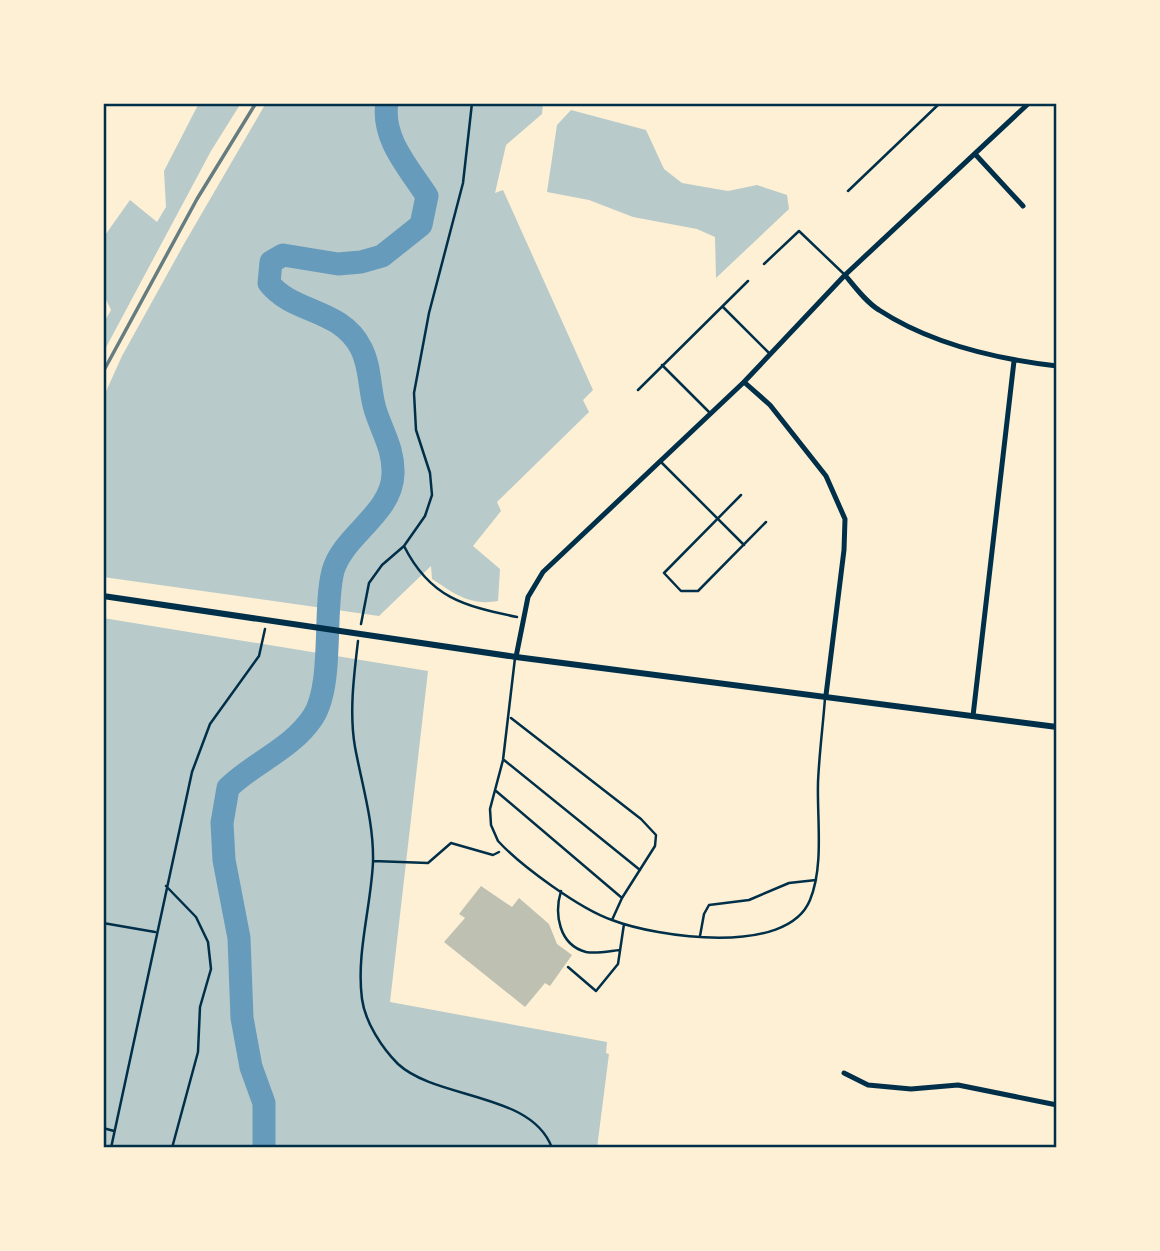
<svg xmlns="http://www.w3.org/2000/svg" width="1160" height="1251" font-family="Inter,sans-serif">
  <rect width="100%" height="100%" fill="#fdf0d5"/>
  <path fill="#b9caca" d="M199,103H241L211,151L103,353V324L111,310L103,293V238L130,200L157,222L166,207L164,171Z
    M266,103H543L542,114L506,145L495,193L503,190L593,390L583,400L589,412L497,502L501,511L473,546L500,569L498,601C470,606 455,594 432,579L431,566L379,616L103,577V398L122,356L184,244Z
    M571,110L646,130L664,169L682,183L728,191L757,185L787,195L789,209L716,278L715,237L697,229L633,217L589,200L547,192L557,125Z
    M103,618L428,671L390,1002L607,1042L606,1053L609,1054L597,1148H103Z"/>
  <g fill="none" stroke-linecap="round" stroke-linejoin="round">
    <path stroke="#669bbc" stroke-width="23" d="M264,1148V1103L251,1067L242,1018L239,938L224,860L222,823L228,788C254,762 291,750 313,717C334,685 323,610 333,571C343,535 392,514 393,474C394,449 382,432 375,409C369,389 371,367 361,348C341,308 293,314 269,283L271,262L283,255L338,264L361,262L382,256L421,225L427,196C409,168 381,138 387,103"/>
  </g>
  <path fill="#bec0b2" d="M481,886L512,907L519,898L549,924L557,944L572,955L550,986L545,983L525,1007L444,942L465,918L459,914Z"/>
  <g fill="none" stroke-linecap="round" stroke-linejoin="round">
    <path stroke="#003049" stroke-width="2.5" d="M404,546C430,598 464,606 517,617
      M361,624L369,583L382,565L404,546L425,516L432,495L430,473L416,430L414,393L429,313L463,183L472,103
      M358,641C354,675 349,713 355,747C362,785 374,823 373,862C371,907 356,954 362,999C365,1022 382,1048 398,1064C437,1100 532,1092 552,1148
      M373,861L428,863L451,843L493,855L499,852
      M166,886L196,917L208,942L211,969L200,1007L198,1052L172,1148
      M103,923L155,932
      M103,1128L114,1131
      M111,1148L192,772L210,724L259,656L265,629"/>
    <path stroke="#003049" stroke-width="2.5" d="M848,191L940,103
      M764,264L799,231L845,275
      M723,307L770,354
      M662,365L711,414
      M638,390L748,281
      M661,462L744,545
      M741,495L664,573L681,591H698L766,522
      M515,658L503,760L490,809L491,825L498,841C521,866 580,909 612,920C656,937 787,957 810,900C824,866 817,820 818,783C819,755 823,726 825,698
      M511,718L641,819L656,835L655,846L622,898
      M504,760L640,870
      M496,791L622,898L612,920
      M561,891C554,914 559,945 586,952C596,954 610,951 620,950
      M700,936L704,914L709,905L749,900L789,883L816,880
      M568,967L596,991L618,964L624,924"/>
    <path stroke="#003049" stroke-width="5" d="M975,154L1023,206
      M845,275C855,287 866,302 879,310C931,344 996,359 1057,366
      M744,382L770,405L826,476L845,519L844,550L826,695
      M516,657L528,597L543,572L744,382L845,275L1029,103
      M973,716L1014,361
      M844,1073L868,1085L911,1089L958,1085L1057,1105"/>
    <path stroke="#003049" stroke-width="6" d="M103,596L516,657L1057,727"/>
    <path stroke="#657d81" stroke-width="3.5" d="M103,372L197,199L256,103"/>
  </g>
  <rect width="1160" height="1251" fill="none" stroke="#fdf0d5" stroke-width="210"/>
  <rect x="105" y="105" width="950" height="1041" fill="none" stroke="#003049" stroke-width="2.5"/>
</svg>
